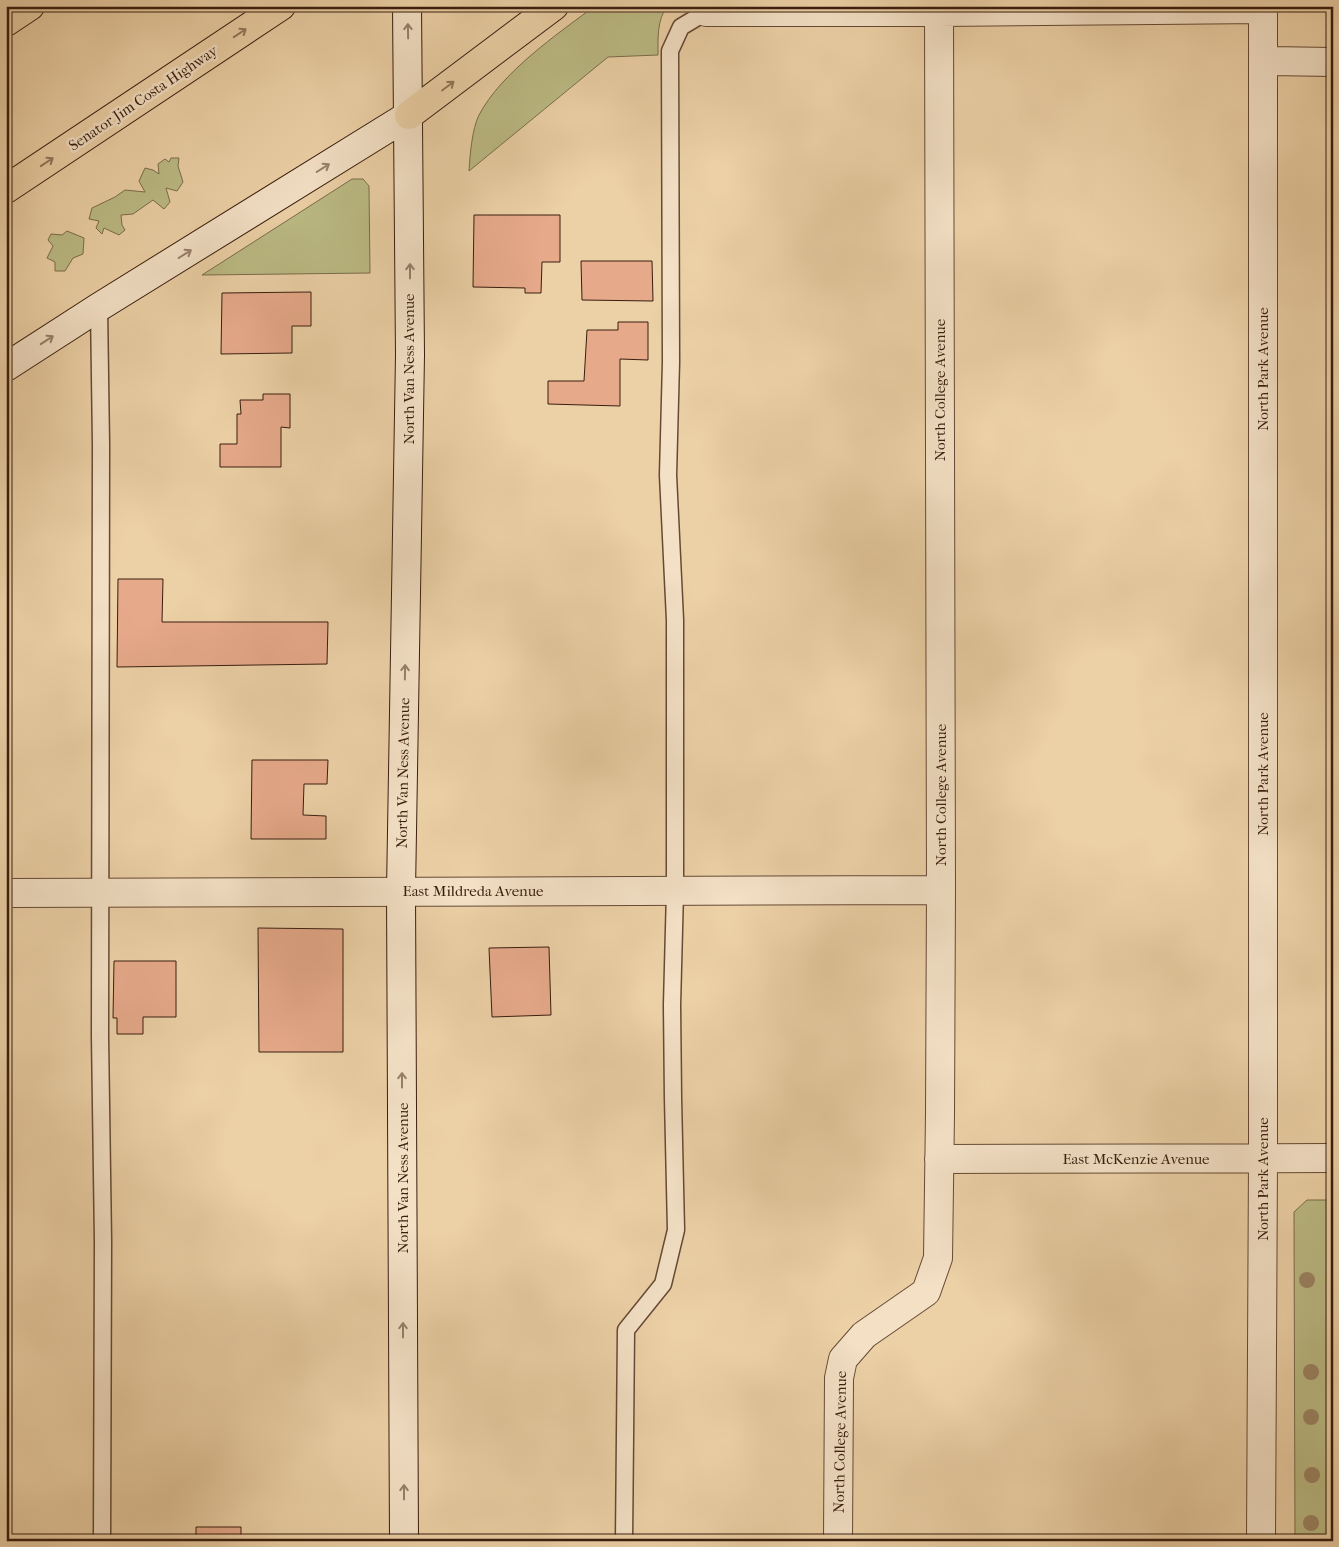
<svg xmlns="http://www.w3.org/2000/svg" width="1339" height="1547" font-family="'IM FELL French Canon',serif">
  <rect width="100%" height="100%" fill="#ecd0a6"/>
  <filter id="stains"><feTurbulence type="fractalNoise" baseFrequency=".004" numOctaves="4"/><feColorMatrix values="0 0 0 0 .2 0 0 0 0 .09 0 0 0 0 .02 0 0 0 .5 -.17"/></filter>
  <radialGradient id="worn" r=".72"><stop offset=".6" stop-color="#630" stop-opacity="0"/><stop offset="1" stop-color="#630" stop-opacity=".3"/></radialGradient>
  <path fill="#bbba84" stroke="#7a6c4a" d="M595,6H667C657,21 658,37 658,55L608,57L469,171C470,155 472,129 479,115C501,73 557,34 595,6Z
    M171,158H179L178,166L183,182L177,191L166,188L170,202L164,209L153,200L133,214L121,215L122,225L125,230L119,235L104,228L102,234L96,228L99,221L89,219L92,208L115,197L125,190L145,192L139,181L145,168L153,170L159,174L158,164L165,159L169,162Z
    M352,179H363L369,186L370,273L202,275Z
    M67,231L84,238L83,254L73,258L65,271H55V262L47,258L53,246L48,240L51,234L62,235Z
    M1307,1200H1333V1541H1295L1294,1212Z"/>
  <path fill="#e6a98a" stroke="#391e0f" d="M474,215H560V262H542L541,293H525V288L473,287Z
    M581,261H652L653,301L582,300Z
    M311,292V326H292V353L221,354L222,293Z
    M618,322H648V360L620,359V406L548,404V381H584L587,330H618Z
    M263,394H290V428L281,427V467H220V444H237V414H241L240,400H263Z
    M118,579H163L162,622H328L327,664L117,667Z
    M252,760H328L327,784H304L303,815L326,816V839H251Z
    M258,928L343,929V1052H259Z
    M549,947L551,1015L492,1017L489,948Z
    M114,961H176V1017H143V1034H117V1018H113Z
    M196,1527H241V1541H196Z"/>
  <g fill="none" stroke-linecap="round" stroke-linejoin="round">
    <defs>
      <path id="service" d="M99,307L101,445L100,1036L103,1242L102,1541
        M624,1541L626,1330L663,1284L676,1230L673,1098L672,1005L675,891V620L668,475L671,362L670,51L681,27L706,12"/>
      <path id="minor" d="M706,12H939L1263,9
        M1263,61L1333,62
        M6,893L941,890
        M939,1159L1333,1158
        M838,1541L839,1378L843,1359L864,1335L926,1292L938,1258L940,1114L941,890L939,6
        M1261,1541L1263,1159V6"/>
      <path id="secondary" d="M6,367L99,307L409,115
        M404,1541L401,891L410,355L407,6"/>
      <path id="motorway" d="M6,22L30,6
        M409,115L554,6
        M6,189L281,6"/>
    </defs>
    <use href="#service" stroke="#664a35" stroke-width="19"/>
    <use href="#minor" stroke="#664a35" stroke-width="30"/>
    <use href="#secondary" stroke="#391e0f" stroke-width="30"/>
    <use href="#motorway" stroke="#391e0f" stroke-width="30"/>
    <use href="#service" stroke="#f3e0c5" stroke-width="16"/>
    <use href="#minor" stroke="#f3e0c5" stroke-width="28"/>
    <use href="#secondary" stroke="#f3e0c5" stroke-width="28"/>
    <use href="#motorway" stroke="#ecd0a6" stroke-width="28"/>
  </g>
  <g fill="#9c8463">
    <circle cx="1307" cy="1280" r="8"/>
    <circle cx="1311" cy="1372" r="8"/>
    <circle cx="1311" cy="1417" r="8"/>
    <circle cx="1312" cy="1475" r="8"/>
    <circle cx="1311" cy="1523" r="8"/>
  </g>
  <defs><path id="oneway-shaft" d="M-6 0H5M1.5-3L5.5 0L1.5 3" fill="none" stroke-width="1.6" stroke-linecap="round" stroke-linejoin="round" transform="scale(1.25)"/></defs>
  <g stroke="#967f6a">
    <use href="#oneway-shaft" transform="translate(408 31) rotate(-91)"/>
    <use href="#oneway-shaft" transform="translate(323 168) rotate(-32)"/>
    <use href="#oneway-shaft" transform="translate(185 254) rotate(-32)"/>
    <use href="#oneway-shaft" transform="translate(410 271) rotate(-90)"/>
    <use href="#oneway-shaft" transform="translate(47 340) rotate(-33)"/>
    <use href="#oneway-shaft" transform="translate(405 672) rotate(-89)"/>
    <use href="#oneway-shaft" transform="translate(402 1080) rotate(-90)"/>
    <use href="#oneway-shaft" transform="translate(403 1330) rotate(-90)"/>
    <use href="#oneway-shaft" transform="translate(404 1492) rotate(-90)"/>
  </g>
  <g stroke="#92775a">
    <use href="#oneway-shaft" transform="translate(240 33) rotate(-34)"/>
    <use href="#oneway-shaft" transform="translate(448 86) rotate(-37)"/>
    <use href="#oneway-shaft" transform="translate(47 162) rotate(-34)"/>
  </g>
  <g text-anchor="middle" stroke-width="5" stroke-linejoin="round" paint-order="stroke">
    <g font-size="15" fill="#391e0f" stroke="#f3e0c5">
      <text transform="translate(143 98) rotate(-34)" y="5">Senator Jim Costa Highway</text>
      <text transform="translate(409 369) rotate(-90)" y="5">North Van Ness Avenue</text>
      <text transform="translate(1263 369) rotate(-90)" y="5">North Park Avenue</text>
      <text transform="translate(940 390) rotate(-90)" y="5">North College Avenue</text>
      <text transform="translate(403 773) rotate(-89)" y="5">North Van Ness Avenue</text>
      <text transform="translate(1263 774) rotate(-90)" y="5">North Park Avenue</text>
      <text transform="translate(941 795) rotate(-90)" y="5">North College Avenue</text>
      <text x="473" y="896">East Mildreda Avenue</text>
      <text x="1136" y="1164">East McKenzie Avenue</text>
      <text transform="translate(403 1178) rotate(-90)" y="5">North Van Ness Avenue</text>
      <text transform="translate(1263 1179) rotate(-90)" y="5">North Park Avenue</text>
      <text transform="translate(840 1442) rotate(-89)" y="5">North College Avenue</text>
    </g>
  </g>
  <rect width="1339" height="1547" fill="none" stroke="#ecd0a6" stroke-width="25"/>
  <rect x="8" y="8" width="1324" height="1532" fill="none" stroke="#391e0f" stroke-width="2.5"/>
  <rect x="12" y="12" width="1314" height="1522" fill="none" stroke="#391e0f"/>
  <rect width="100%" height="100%" filter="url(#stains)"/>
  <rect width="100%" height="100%" fill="url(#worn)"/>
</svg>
